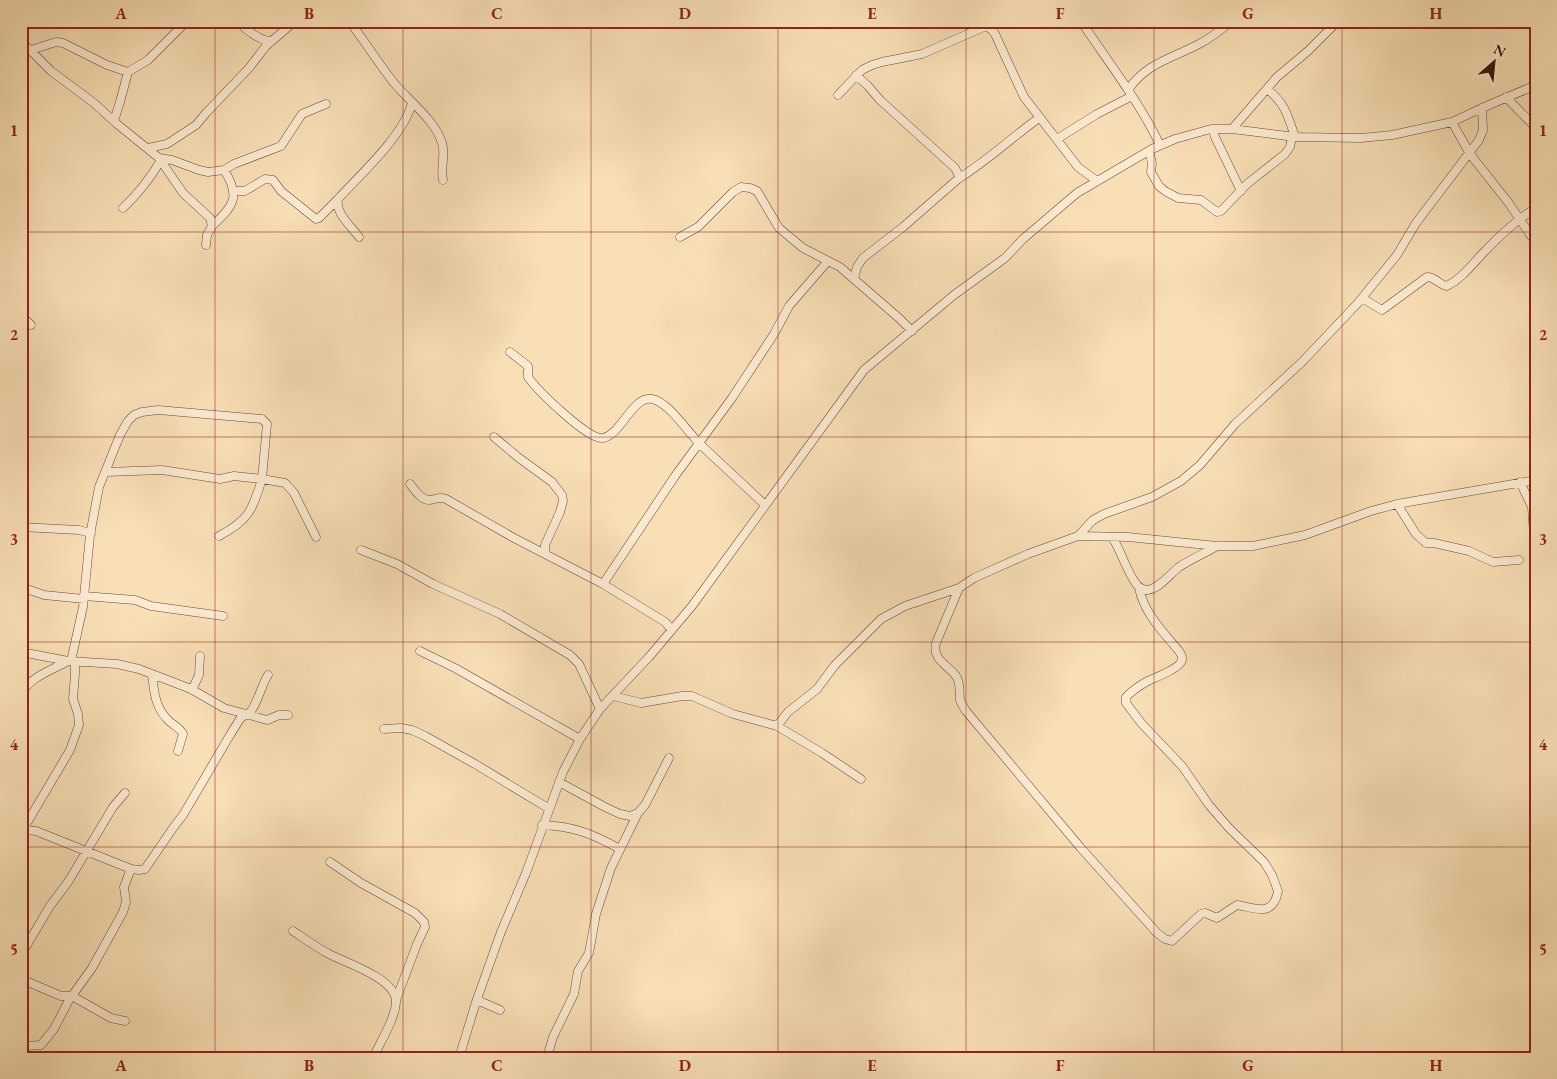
<svg xmlns="http://www.w3.org/2000/svg" width="1557" height="1079" font-family="'EB Garamond',serif">
  <rect width="100%" height="100%" fill="#f9dfb6"/>
  <filter id="stains"><feTurbulence type="fractalNoise" baseFrequency=".004" numOctaves="4"/><feColorMatrix values="0 0 0 0 .2 0 0 0 0 .09 0 0 0 0 .02 0 0 0 .5 -.17"/></filter>
  <radialGradient id="worn" r=".72"><stop offset=".6" stop-color="#630" stop-opacity="0"/><stop offset="1" stop-color="#630" stop-opacity=".3"/></radialGradient>
  <g fill="none" stroke-linecap="round" stroke-linejoin="round">
    <defs>
      <path id="minor" d="M237,21C246,29 259,41 271,41
        M349,21C365,41 378,63 394,83C409,101 435,120 442,143C446,155 440,168 443,180
        M1081,21C1108,62 1139,101 1160,145
        M21,41L51,71L94,103L117,124L159,158L183,193L210,218L212,226L207,235L206,245
        M31,50L56,42L63,43L107,65L128,72L148,60L187,21
        M1267,89C1285,103 1288,116 1295,137
        M1128,90C1146,63 1173,58 1199,44C1211,38 1221,30 1231,21
        M838,95L862,70L872,65L882,62L922,54L986,26L992,30L995,34L1024,97L1078,167L1097,181
        M1506,97L1536,128
        M114,121L120,102L128,72
        M1452,122L1470,154L1508,202L1536,243
        M1213,129L1215,137L1241,191
        M1232,129L1277,77L1308,51L1338,21
        M1057,139L1097,114L1132,96
        M148,148L167,144L196,125L206,113L249,68L266,46L295,21
        M1149,151L1152,163L1151,172L1159,186L1165,191L1178,198L1201,200L1217,212L1221,211L1247,184L1285,154L1290,147L1292,137
        M159,158L172,160L199,170L208,172L224,170L234,164L281,146L302,114L326,104
        M1536,161L1534,163L1536,171
        M958,179C987,161 1011,138 1039,118
        M235,191H245L265,179L273,180L281,191L316,219L319,218L338,199
        M123,208C139,193 150,179 161,160
        M212,226C234,206 241,196 224,170
        M359,237C351,226 335,213 338,199C361,174 404,135 412,103
        M680,237L698,227L733,192L741,187L750,188L757,191L779,228L803,248L840,267L900,319L912,331
        M854,279L857,267L863,258L903,227L958,179L959,176L955,168L880,100L868,86L856,75
        M1362,298L1382,310L1427,277C1435,277 1440,285 1447,286C1463,278 1473,263 1485,251C1500,235 1517,220 1536,208
        M21,315L31,325
        M510,352L528,366V377C537,390 589,441 603,438C622,434 632,396 652,399C669,402 688,433 701,445C722,465 744,485 765,505
        M494,437L519,458L552,482L562,495L563,501L560,512L545,545V553
        M105,472L162,470L220,479L234,476L262,479L285,483L294,493L316,537
        M1520,482L1532,507L1534,535
        M410,484C414,489 421,500 429,500C437,500 437,496 446,499L514,538L603,584L665,622L672,630
        M1397,504L1416,534L1426,543H1434L1469,551L1493,562L1519,560
        M21,527L79,530L91,533
        M219,536C249,520 252,511 262,479
        M1078,536L1128,537L1217,546H1253L1305,535L1371,511L1397,504L1536,480
        M1112,537C1122,552 1126,571 1137,585C1140,588 1144,590 1148,590C1160,588 1170,574 1179,567C1191,559 1205,553 1217,546
        M361,550L397,564L433,584L500,614L570,655L579,664L600,709
        M603,584L675,476L732,398L774,334L789,306L828,261
        M21,587L44,595L84,599
        M1139,588C1144,613 1163,632 1179,651C1181,654 1184,658 1181,662C1178,669 1154,678 1146,682C1139,686 1132,691 1126,697V703L1142,724L1182,766L1209,805L1229,828L1264,862L1272,875L1278,891C1273,919 1253,907 1237,905L1217,918L1205,913L1201,914L1172,941L1165,939L1157,933L1080,847L966,711C964,707 961,704 960,700C959,692 961,683 956,676C947,664 932,660 936,643L959,588L974,578L1028,554L1078,536L1093,520L1104,514L1152,497L1181,481L1200,465L1235,424L1302,362L1357,304L1397,255L1416,223L1479,140L1483,130L1482,108
        M84,596L135,600L151,606L223,616
        M420,651L455,668L580,739
        M21,652L68,661L117,664L139,669L191,689L224,708L267,720L279,715H288
        M71,661L83,607L90,535L99,487L120,435L128,421L134,415L142,412L158,410L262,419L267,424L262,479
        M152,674C154,692 155,707 168,720C173,725 180,728 183,734L178,751
        M192,690L199,675L200,656
        M21,695C30,676 51,671 68,661
        M613,696L641,703L682,696H692L733,714L777,726L822,753L861,779
        M248,715C258,704 260,688 268,675
        M777,726L788,712L817,689L835,665L881,619L905,606L959,588
        M384,729L401,728L412,730L425,736L475,764L548,808
        M559,782L605,807L620,814L630,816L638,813L645,805L669,758
        M542,825C573,826 593,834 620,849
        M24,830L36,831L131,869L139,870L145,869L173,828L183,815L230,735L240,719L246,714
        M21,833L70,750L79,725L78,714L73,699L75,674V661
        M330,862L361,883L415,913L424,922L425,927L417,944L396,1000
        M293,931C305,939 316,947 329,954C346,963 395,978 396,1001C396,1017 380,1043 373,1058
        M21,955L50,906L68,882L113,807L125,793
        M21,979L61,996H72L111,1018L125,1021
        M477,1000L500,1010
        M21,1044L27,1046L41,1045L54,1029L69,1000L92,968L123,912L126,902L124,887L131,869
        M459,1058L476,1002L501,932L526,873L563,772L580,739L600,709L649,657L692,606L864,370L954,295L1005,258L1023,239L1077,193L1152,149L1175,139L1211,129H1232L1295,137L1361,138L1392,135L1452,122L1482,108L1536,85
        M547,1058L553,1037L574,994L578,971L589,953L596,914L611,868L638,813"/>
    </defs>
    <use href="#minor" stroke="#644b31" stroke-width="9"/>
    <use href="#minor" stroke="#fbead0" stroke-width="8"/>
  </g>
  <path fill="none" stroke="#8f2418" stroke-width="1" stroke-opacity="0.55" d="M215,21V1058M403,21V1058M591,21V1058M778,21V1058M966,21V1058M1154,21V1058M1342,21V1058M21,232H1536M21,437H1536M21,642H1536M21,847H1536"/>
  <rect width="1557" height="1079" fill="none" stroke="#f9dfb6" stroke-width="55"/>
  <g transform="translate(1494 62) rotate(27)" stroke="#fbead0" stroke-width="4" paint-order="stroke">
  <path d="M0-4L9 19L0 12L-9 19Z" fill="#321a05"/>
  <text y="-8" font-size="14" font-weight="bold" text-anchor="middle" fill="#321a05">N</text>
  </g>
  <rect x="28" y="28" width="1502" height="1024" fill="none" stroke="#8f2418" stroke-width="2"/>
  <g font-size="16" text-anchor="middle" font-weight="bold" fill="#8f2418">
    <text x="121" y="19">A</text>
    <text x="309" y="19">B</text>
    <text x="497" y="19">C</text>
    <text x="685" y="19">D</text>
    <text x="872" y="19">E</text>
    <text x="1060" y="19">F</text>
    <text x="1248" y="19">G</text>
    <text x="1436" y="19">H</text>
    <text x="14" y="136">1</text>
    <text x="1543" y="136">1</text>
    <text x="14" y="340">2</text>
    <text x="1543" y="340">2</text>
    <text x="14" y="545">3</text>
    <text x="1543" y="545">3</text>
    <text x="14" y="750">4</text>
    <text x="1543" y="750">4</text>
    <text x="14" y="955">5</text>
    <text x="1543" y="955">5</text>
    <text x="121" y="1071">A</text>
    <text x="309" y="1071">B</text>
    <text x="497" y="1071">C</text>
    <text x="685" y="1071">D</text>
    <text x="872" y="1071">E</text>
    <text x="1060" y="1071">F</text>
    <text x="1248" y="1071">G</text>
    <text x="1436" y="1071">H</text>
  </g>
  <rect width="100%" height="100%" filter="url(#stains)"/>
  <rect width="100%" height="100%" fill="url(#worn)"/>
</svg>
